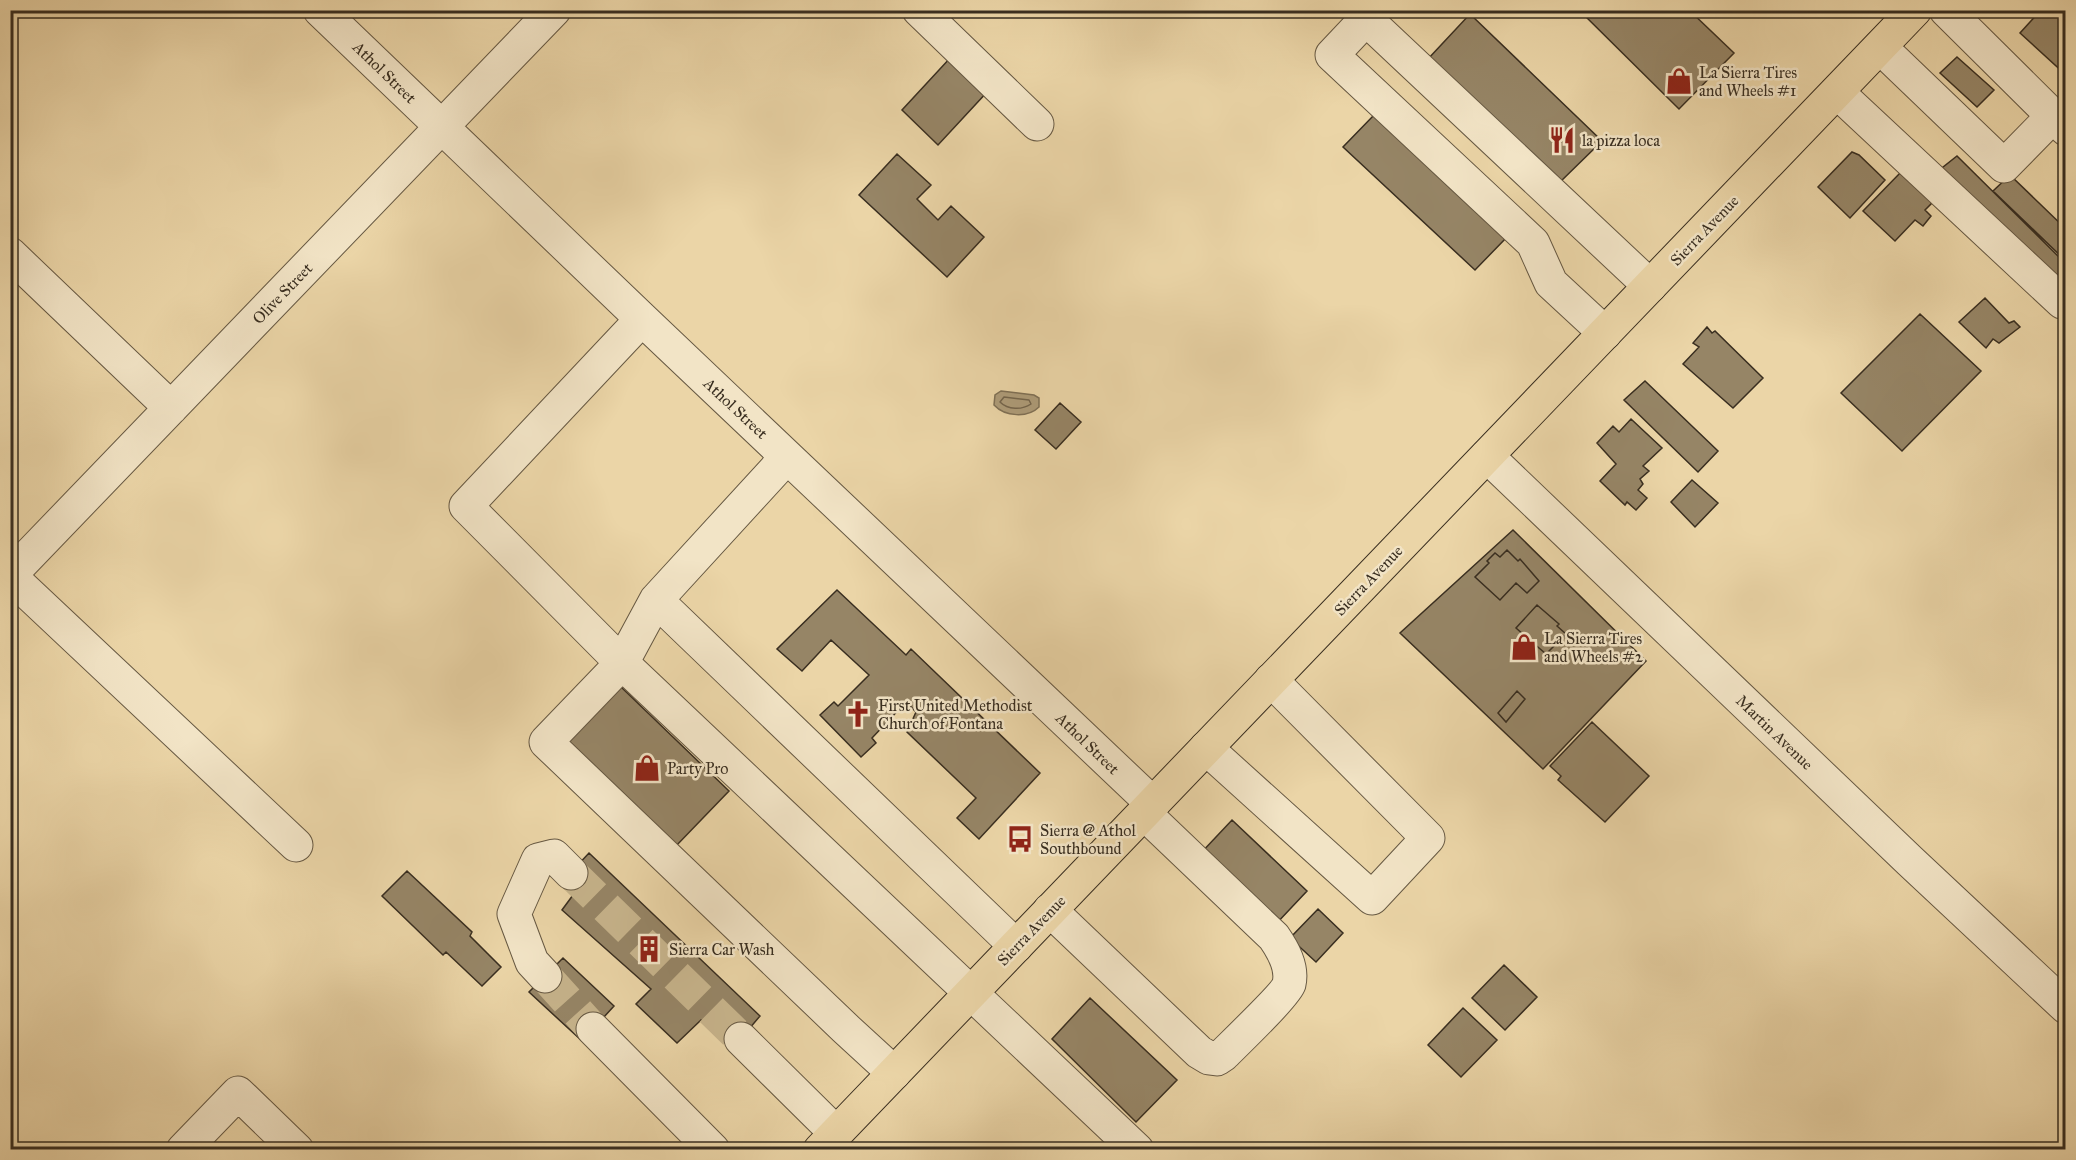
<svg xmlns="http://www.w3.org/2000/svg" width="2076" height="1160" font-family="'IM FELL Great Primer',serif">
  <rect width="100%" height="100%" fill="#ebd5a7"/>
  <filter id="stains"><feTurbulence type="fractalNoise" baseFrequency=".00333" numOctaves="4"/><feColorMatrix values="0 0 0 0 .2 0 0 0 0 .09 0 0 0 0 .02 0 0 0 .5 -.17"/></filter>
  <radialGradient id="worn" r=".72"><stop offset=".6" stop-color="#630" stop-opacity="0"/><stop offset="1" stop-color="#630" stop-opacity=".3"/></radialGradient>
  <path fill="#ae9c79" stroke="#7f7055" stroke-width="1.5" d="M1001,391L1034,395L1039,398V407C1028,418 1005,417 994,405L995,395Z"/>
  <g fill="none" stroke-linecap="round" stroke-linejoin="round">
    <path stroke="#74654c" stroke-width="1.5" d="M1004,397L1029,400L1031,404C1022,410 1008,410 1000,402Z"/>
  </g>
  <path fill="#968566" stroke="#392e20" stroke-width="1.5" d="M1579,10H1689L1734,53L1679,109Z
    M2041,10H2066V75L2020,33Z
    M1470,14L1602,141L1557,185L1428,59Z
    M951,57L988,91L938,145L902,110Z
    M1957,57L1994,90L1977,107L1940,73Z
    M1374,115L1507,237L1475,270L1343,147Z
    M1852,152L1859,155L1885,180L1850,218L1818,187Z
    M897,154L931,185L917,199L938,220L951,206L984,237L947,277L859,195Z
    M1957,156L2063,261L2066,264V290L1933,175Z
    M1901,172L1933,202L1925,210L1931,216L1923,226L1915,220L1895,241L1863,211Z
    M2010,175L2066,229V261L1993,191Z
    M1985,298L2009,323L2014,321L2020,327L1999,343L1993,339L1986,348L1959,322Z
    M1920,314L1981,371L1902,451L1841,393Z
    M1707,327L1712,333L1715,331L1763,378L1733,408L1683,364L1699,347L1693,343Z
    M1645,381L1718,451L1698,472L1624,400Z
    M1060,403L1081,422L1056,449L1035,430Z
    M1631,419L1662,448L1643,466L1649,471L1640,479L1643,484L1638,490L1647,498L1636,510L1627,502L1625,505L1600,481L1616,464L1597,443L1613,426L1619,432Z
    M1692,480L1718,503L1695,527L1671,502Z
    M1513,530L1646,661L1543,769L1400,633Z
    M1507,550L1518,561L1520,559L1539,581L1527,593L1516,583L1500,600L1475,577L1489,563L1487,561L1495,553L1500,557Z
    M837,590L906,655L911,649L1040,773L979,839L957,818L976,798L907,732L916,712L906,702L872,738L876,743L861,757L820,715L834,702L838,706L869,675L831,640L802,671L777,649Z
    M1537,605L1559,624L1557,626L1566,634L1546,654L1516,628Z
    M620,686L729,791L675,847L565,745Z
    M1517,691L1525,699L1506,722L1498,713Z
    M1592,722L1649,776L1605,822L1558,780L1561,776L1550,766Z
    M1232,820L1307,891L1275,925L1200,854Z
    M589,853L760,1016L732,1049L701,1020L677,1043L636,1004L651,989L562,910L573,895L560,884Z
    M407,871L472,932L470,936L501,967L482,986L446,952L443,955L382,896Z
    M1318,909L1343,933L1316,962L1290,938Z
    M563,958L614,1006L582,1041L529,992Z
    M1504,965L1537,997L1505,1030L1472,998Z
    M1090,998L1177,1080L1136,1122L1052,1039Z
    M1463,1008L1497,1040L1461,1077L1428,1045Z"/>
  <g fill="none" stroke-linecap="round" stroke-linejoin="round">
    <path stroke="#c7b48c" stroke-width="33" stroke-dasharray="33 16" stroke-linecap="butt" d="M571,873L741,1039
      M545,976L593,1029"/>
    <defs>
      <path id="minor" d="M320,10L642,319L1153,804
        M919,10L1037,124
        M1946,10L2066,129
        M1880,47L2004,166L2053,116
        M1837,92L2062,302
        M10,254L171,408
        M642,319L466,506L622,663L656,600L787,457
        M1605,333L1551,283L1533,243L1332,55L1366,19L1650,286
        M1487,456L1910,861L2066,1007
        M10,575L554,10
        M10,576L296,845
        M656,600L1016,946
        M1206,748L1372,898L1428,838L1271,680
        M1050,910L1199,1052L1209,1058L1217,1059L1223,1055C1234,1044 1286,994 1289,984C1293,967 1283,950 1274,937L1144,813
        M545,976L532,962L514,914L538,860L554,856L571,873
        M593,1029L713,1150
        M741,1039L836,1133
        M894,1073L845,1028L546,742L622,663L1137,1150
        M183,1150L238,1093L297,1150"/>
      <path id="major" d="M820,1150L1915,10"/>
    </defs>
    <use href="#minor" stroke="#665842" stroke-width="35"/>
    <use href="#major" stroke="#392e20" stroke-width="35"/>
    <use href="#minor" stroke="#f2e4c6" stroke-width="33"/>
    <use href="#major" stroke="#ebd5a7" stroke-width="33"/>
  </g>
  <defs>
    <symbol id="shop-bare" viewBox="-9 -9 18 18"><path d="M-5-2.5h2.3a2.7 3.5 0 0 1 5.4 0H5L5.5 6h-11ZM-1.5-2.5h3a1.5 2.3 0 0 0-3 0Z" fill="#8f2418" stroke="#f2e4c6" stroke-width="2.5" paint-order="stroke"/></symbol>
    <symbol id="restaurant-bare" viewBox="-9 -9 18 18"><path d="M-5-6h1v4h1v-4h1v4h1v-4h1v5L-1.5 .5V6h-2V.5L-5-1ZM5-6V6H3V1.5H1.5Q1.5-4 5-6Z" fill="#8f2418" stroke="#f2e4c6" stroke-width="2.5" paint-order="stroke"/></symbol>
    <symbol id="church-bare" viewBox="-9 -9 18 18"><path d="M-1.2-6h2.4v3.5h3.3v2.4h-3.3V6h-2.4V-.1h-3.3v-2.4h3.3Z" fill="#8f2418" stroke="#f2e4c6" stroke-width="2.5" paint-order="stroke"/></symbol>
    <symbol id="bus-bare" viewBox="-9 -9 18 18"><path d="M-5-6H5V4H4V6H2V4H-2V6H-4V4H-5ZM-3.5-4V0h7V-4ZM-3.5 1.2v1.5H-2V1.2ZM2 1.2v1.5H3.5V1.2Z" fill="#8f2418" stroke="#f2e4c6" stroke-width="2.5" paint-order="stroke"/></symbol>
    <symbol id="building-bare" viewBox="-9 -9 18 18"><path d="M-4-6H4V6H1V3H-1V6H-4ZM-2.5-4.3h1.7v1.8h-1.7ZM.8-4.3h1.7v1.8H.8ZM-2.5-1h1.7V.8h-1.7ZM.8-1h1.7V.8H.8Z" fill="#8f2418" stroke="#f2e4c6" stroke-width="2.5" paint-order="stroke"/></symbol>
  </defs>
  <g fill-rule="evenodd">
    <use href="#shop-bare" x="1660" y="62" width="38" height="38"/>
    <use href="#restaurant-bare" x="1543" y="121" width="38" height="38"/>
    <use href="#shop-bare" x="1505" y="628" width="38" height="38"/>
    <use href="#church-bare" x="839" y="695" width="38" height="38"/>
    <use href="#shop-bare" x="628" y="749" width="38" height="38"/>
    <use href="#bus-bare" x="1001" y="820" width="38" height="38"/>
    <use href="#building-bare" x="630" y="930" width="38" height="38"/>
  </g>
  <g text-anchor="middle" stroke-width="5" stroke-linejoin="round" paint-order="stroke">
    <g font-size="16" fill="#392e20" stroke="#f2e4c6">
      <text transform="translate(385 72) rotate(44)" y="6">Athol Street</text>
      <text transform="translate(1704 230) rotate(-46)" y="6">Sierra Avenue</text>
      <text transform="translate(282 293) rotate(-46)" y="6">Olive Street</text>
      <text transform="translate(736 408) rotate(43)" y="6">Athol Street</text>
      <text transform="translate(1368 580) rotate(-46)" y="6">Sierra Avenue</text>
      <text transform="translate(1775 732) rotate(44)" y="6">Martin Avenue</text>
      <text transform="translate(1088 743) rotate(44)" y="6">Athol Street</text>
      <text transform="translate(1031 930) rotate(-46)" y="6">Sierra Avenue</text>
    </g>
    <g font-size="16" fill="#392e20" stroke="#f2e4c6" text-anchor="start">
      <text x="1699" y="78">La Sierra Tires<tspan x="1699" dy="18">and Wheels #1</tspan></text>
      <text x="1582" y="146">la pizza loca</text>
      <text x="1544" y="644">La Sierra Tires<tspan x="1544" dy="18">and Wheels #2</tspan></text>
      <text x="878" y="711">First United Methodist<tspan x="878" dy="18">Church of Fontana</tspan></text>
      <text x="667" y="774">Party Pro</text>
      <text x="1040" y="836">Sierra @ Athol<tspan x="1040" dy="18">Southbound</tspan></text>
      <text x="669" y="955">Sierra Car Wash</text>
    </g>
  </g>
  <rect width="2076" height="1160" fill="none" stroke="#ebd5a7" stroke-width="36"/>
  <rect x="12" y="12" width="2052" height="1136" fill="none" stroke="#392e20" stroke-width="3"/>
  <rect x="18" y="18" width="2040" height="1124" fill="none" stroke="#392e20" stroke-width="1.5"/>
  <rect width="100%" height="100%" filter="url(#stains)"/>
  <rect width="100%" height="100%" fill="url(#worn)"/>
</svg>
